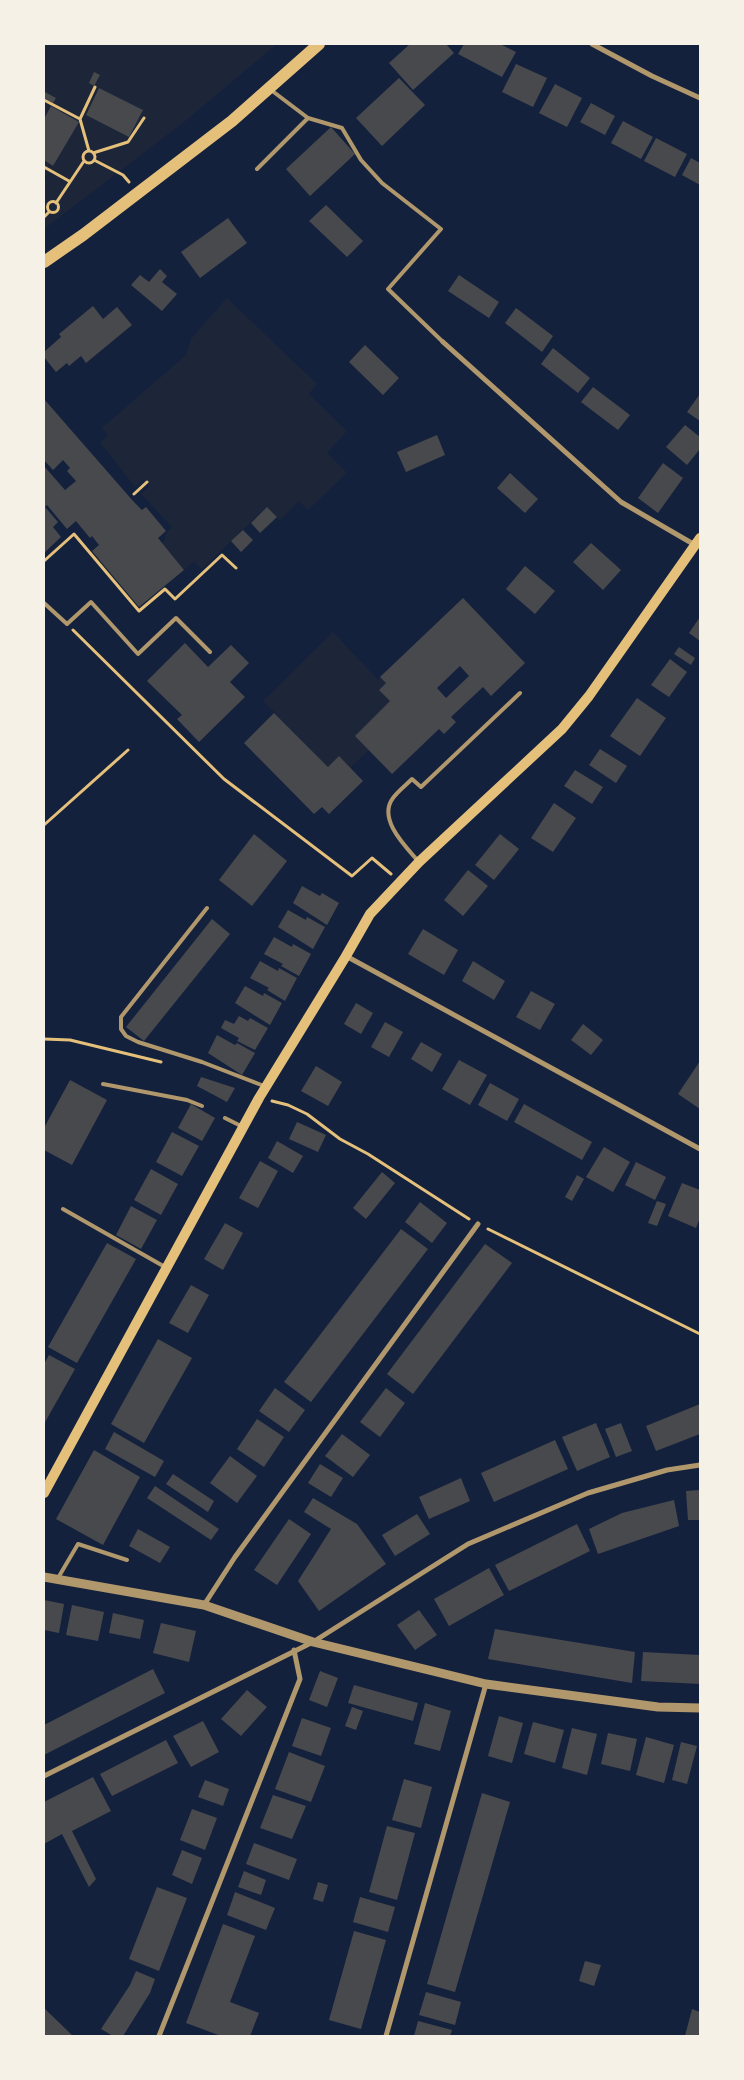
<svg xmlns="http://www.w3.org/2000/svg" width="744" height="2080" font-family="Jost,sans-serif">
  <rect width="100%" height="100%" fill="#14213d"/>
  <path fill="#1d2539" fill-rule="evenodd" d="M44,44H277L184,122L44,229V184L47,177L44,174V160L53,166L79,122L51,106L44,119V98L53,103L56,98L45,92L44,94ZM99,88L143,110L129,136L86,115Z
    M227,298L317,384L309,394L347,431L327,453L347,473L308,510L299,501L280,520L267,507L202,569L194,561L184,570L163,544L166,534L172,527L141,494L150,486L143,479L135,487L100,442L108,435L102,428L186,355L191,339Z
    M333,632L378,680L380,677L386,683L379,690L390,701L355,736L369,750L350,768L328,767L263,701Z"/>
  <path fill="#48494c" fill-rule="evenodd" d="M410,44H446L454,53L413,90L389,63Z
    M464,44H500L516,52L502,77L458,54Z
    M516,64L547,78L533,107L502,92Z
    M94,72L100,75L94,86L89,83Z
    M399,78L425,105L382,146L356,118Z
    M555,84L582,98L567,127L539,113Z
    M99,88L143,110L129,137L86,115Z
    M45,92L56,98L53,103L44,98Z
    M591,103L615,116L605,135L580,122Z
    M51,106L79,122L53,166L44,160V119Z
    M623,121L653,137L641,159L611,143Z
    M331,127L355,154L310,196L286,169Z
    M656,138L687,154L675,177L644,161Z
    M691,158L700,163V185L682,175Z
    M326,205L363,241L347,257L309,221Z
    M228,218L247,243L200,278L181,252Z
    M160,269L167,276L162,282L177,294L162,311L131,285L140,275L149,282Z
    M459,275L499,302L489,318L448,291Z
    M93,306L103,319L117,307L132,325L86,363L81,356L69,366L67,363L56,372L44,357V352L61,337L59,334Z
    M516,308L553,336L542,352L505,323Z
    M365,345L399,378L383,395L349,362Z
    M553,348L590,378L578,393L541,364Z
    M593,387L630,415L618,430L581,402Z
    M700,394V421L687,412Z
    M44,399L133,501L142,510L146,507L166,531L158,538L184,570L139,607L92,551L99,545L92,536L90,538L76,521L67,529L47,505L45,507L58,522L53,527L61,537L44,553V466L65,490L76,481L67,471L70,468L63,460L53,470L44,460Z
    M685,425L700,437V449L687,465L666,447Z
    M437,435L445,455L406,472L397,452Z
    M663,463L683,478L658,513L638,498Z
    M510,473L538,499L525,513L497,488Z
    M267,507L277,517L260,533L251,523Z
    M243,530L253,540L241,552L231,541Z
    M591,543L621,570L603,590L573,562Z
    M525,566L555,591L535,614L506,589Z
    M463,598L525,663L491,696L483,687L451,717L456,722L444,734L439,729L392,774L355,736L390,701L379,690L386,683L380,677ZM460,666L469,676L446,698L437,688Z
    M700,617V641L689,633Z
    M185,643L208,667L231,645L249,663L230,682L245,697L199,742L177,719L182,715L147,681Z
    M679,647L695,658L691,665L674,654Z
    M670,659L687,672L669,697L651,685Z
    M637,698L666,718L640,756L610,736Z
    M274,713L328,767L339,756L363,781L329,814L322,807L314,814L244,743Z
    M600,749L627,766L616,783L589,765Z
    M575,770L603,787L592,804L564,786Z
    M554,803L576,818L553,852L531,838Z
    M254,834L287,861L252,906L219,880Z
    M500,834L519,849L494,880L475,865Z
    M468,870L488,886L463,916L444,900Z
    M302,886L320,896L322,893L339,903L327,925L293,903Z
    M288,910L306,920L307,917L325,927L313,949L278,927Z
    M212,919L230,934L144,1041L126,1027Z
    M423,929L458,950L444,975L408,954Z
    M274,937L292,947L293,944L311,954L299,976L281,966L283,964L264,954Z
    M260,961L278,971L279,968L297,978L285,1001L267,990L269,988L250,978Z
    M473,961L505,981L494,1000L462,981Z
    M245,986L263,996L264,993L282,1003L270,1025L235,1003Z
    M531,991L555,1004L540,1030L516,1017Z
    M356,1003L373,1013L361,1034L344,1024Z
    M239,1016L248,1021L250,1018L268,1028L255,1050L237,1041L239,1038L221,1028L225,1020L234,1024Z
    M385,1022L403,1032L389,1057L371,1047Z
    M583,1024L603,1040L591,1055L571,1040Z
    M217,1035L235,1045L237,1043L255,1053L242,1075L208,1053Z
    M421,1042L442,1054L432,1072L411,1059Z
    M459,1060L487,1075L470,1105L442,1089Z
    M700,1061V1109L678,1094Z
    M316,1066L342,1082L328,1106L301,1091Z
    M201,1077L235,1088L227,1102L197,1086Z
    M70,1080L107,1100L72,1165L44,1150V1128Z
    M490,1083L519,1099L507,1121L478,1105Z
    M191,1104L215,1118L202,1141L178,1128Z
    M524,1104L592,1142L582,1160L514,1122Z
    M297,1122L326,1135L318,1152L289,1139Z
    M172,1132L199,1146L182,1176L156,1162Z
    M277,1141L303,1156L293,1173L268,1158Z
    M604,1147L630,1162L613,1192L586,1177Z
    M260,1161L278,1171L258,1208L239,1198Z
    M636,1162L666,1177L655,1200L625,1185Z
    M151,1169L178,1184L161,1215L134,1200Z
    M382,1172L395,1183L366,1219L353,1208Z
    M577,1175L584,1179L572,1201L565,1197Z
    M682,1183L700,1190V1218L696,1228L668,1216Z
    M657,1201L666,1204L657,1226L648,1223Z
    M420,1202L447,1223L432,1243L405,1222Z
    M131,1206L157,1220L141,1249L116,1235Z
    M225,1223L243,1233L223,1270L204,1259Z
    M401,1229L428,1249L311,1402L284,1382Z
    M107,1243L136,1259L77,1363L48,1347Z
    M485,1244L512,1263L413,1394L387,1374Z
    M191,1285L209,1295L188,1333L169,1323Z
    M158,1339L192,1358L144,1443L111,1424Z
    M49,1355L75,1369L44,1424V1364Z
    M275,1388L305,1410L289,1432L259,1411Z
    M386,1388L405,1403L380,1437L360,1422Z
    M700,1404V1434L656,1451L646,1426Z
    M257,1419L284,1437L264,1467L237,1449Z
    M596,1423L610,1457L577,1471L562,1437Z
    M621,1423L632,1451L616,1457L605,1429Z
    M114,1432L164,1461L155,1477L105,1449Z
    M342,1434L370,1455L353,1477L325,1456Z
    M555,1440L568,1469L494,1502L481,1473Z
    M94,1450L140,1477L103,1545L56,1519Z
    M230,1456L257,1476L237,1503L210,1483Z
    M320,1464L343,1478L331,1497L308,1483Z
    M173,1474L214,1501L208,1512L166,1484Z
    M461,1478L470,1501L429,1519L419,1497Z
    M155,1486L219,1529L211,1540L147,1498Z
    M700,1490V1520H688L686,1491Z
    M313,1498L357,1524L386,1564L319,1611L298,1581L331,1529L304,1512Z
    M674,1500L679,1526L598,1554L589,1529L622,1513Z
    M417,1514L430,1534L395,1556L382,1535Z
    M289,1519L311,1534L277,1585L254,1570Z
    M577,1524L590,1551L509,1591L495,1565Z
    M138,1529L170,1547L160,1563L129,1546Z
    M489,1568L504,1595L449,1626L434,1599Z
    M44,1600L64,1604L59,1633L44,1630Z
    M72,1605L104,1612L98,1641L66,1635Z
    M419,1610L437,1635L415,1650L397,1625Z
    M113,1613L144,1620L140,1639L109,1633Z
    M161,1623L196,1631L189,1662L153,1653Z
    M495,1629L635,1652L632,1683L488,1659Z
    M643,1652L700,1655V1684L641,1681Z
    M153,1669L165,1693L44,1755V1725Z
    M320,1671L338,1678L327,1707L309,1700Z
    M354,1685L418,1703L413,1721L348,1703Z
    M247,1690L267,1707L241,1736L221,1719Z
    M425,1703L451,1711L440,1751L414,1744Z
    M352,1707L363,1711L356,1730L345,1726Z
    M499,1716L523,1723L512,1763L488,1756Z
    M302,1718L331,1728L321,1756L292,1746Z
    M203,1721L219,1752L191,1767L173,1736Z
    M533,1722L564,1730L555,1763L524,1754Z
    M572,1728L597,1734L587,1775L562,1768Z
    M608,1733L637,1739L630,1771L601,1764Z
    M646,1737L674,1745L664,1783L636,1775Z
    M166,1740L178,1763L112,1796L100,1774Z
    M681,1742L697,1746L687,1784L672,1780Z
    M289,1752L325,1766L311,1802L275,1789Z
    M93,1777L111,1811L72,1831L96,1879L89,1887L62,1834L44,1844V1802Z
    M404,1779L432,1787L421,1828L392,1820Z
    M205,1780L229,1789L223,1806L198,1797Z
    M482,1793L510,1802L455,1992L427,1984Z
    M273,1795L306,1806L292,1839L260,1828Z
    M192,1809L217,1818L205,1850L180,1840Z
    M387,1826L415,1833L397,1900L369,1892Z
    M254,1843L297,1859L289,1880L246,1864Z
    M182,1850L202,1858L192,1884L172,1875Z
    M244,1871L266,1880L261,1895L238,1887Z
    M318,1882L328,1885L323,1902L313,1899Z
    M157,1887L187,1898L159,1971L129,1959Z
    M235,1892L275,1908L266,1930L227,1915Z
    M360,1897L395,1907L388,1932L353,1922Z
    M223,1924L255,1936L230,2002L259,2013L250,2036H221L186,2023Z
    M354,1931L386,1940L361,2029L329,2020Z
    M585,1961L601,1965L594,1986L579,1981Z
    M136,1971L155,1979L150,1993L123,2036H113L101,2029L130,1985Z
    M426,1992L461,2002L455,2025L419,2015Z
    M44,2008L73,2036H44Z
    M692,2009L700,2012V2036H685Z
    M418,2021L452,2030L450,2036H414Z"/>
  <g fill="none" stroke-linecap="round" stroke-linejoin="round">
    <path stroke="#e5c07b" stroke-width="3" d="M44,100L80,119
      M83 157a6 6 0 1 1 12 0a6 6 0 1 1-12 0Z
      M89,151L80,119L95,87
      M93,153L128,142L144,118
      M94,160L123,175L129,182
      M44,167L69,181
      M47.5 207a5.5 5.5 0 1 1 11 0a5.5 5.5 0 1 1-11 0Z
      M56,203L84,161
      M44,217L49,212
      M134,494L147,482
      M44,561L74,534L139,611L165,589L175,599L222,555L236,568
      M73,630L224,779L352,876L372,858L391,874
      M44,825L128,750
      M44,1039L70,1040L161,1062
      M272,1101L288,1105L307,1114L340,1139L368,1154L469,1219
      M488,1229L700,1334"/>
    <path stroke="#b1986c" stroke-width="4" d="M308,118L342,128L361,160L382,183L441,229L388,289L443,342
      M257,169L308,118L271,90
      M44,603L67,624L91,602L138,654L176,618L210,652
      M419,862C406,847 377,819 393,798C398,791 406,785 412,779L421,787L520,693
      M207,908L121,1017V1029L126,1036L138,1042L202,1062L264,1086
      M103,1084L187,1100L202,1106
      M225,1118L241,1126
      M63,1209L165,1267
      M58,1578L78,1544L127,1560"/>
    <path stroke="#b1986c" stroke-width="5" d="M592,44L652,76L700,98
      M443,342L621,502L695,545
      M346,956L700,1149
      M204,1605L235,1557L478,1224
      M44,1776L313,1642L468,1544L588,1493L667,1470L700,1465
      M159,2036L300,1679L294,1650
      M386,2036L486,1684"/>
    <path stroke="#b1986c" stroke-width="9" d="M44,1577L204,1605L313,1642L486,1684L658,1707L700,1708"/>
    <path stroke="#e5c07b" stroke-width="10" d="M44,1493L259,1098L346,956L370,914L419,862L562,729L589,696L700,538"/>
    <path stroke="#e5c07b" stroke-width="12" d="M44,262L83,235L232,121L319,44"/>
  </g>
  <rect width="744" height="2080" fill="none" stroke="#f6f1e7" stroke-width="90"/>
</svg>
